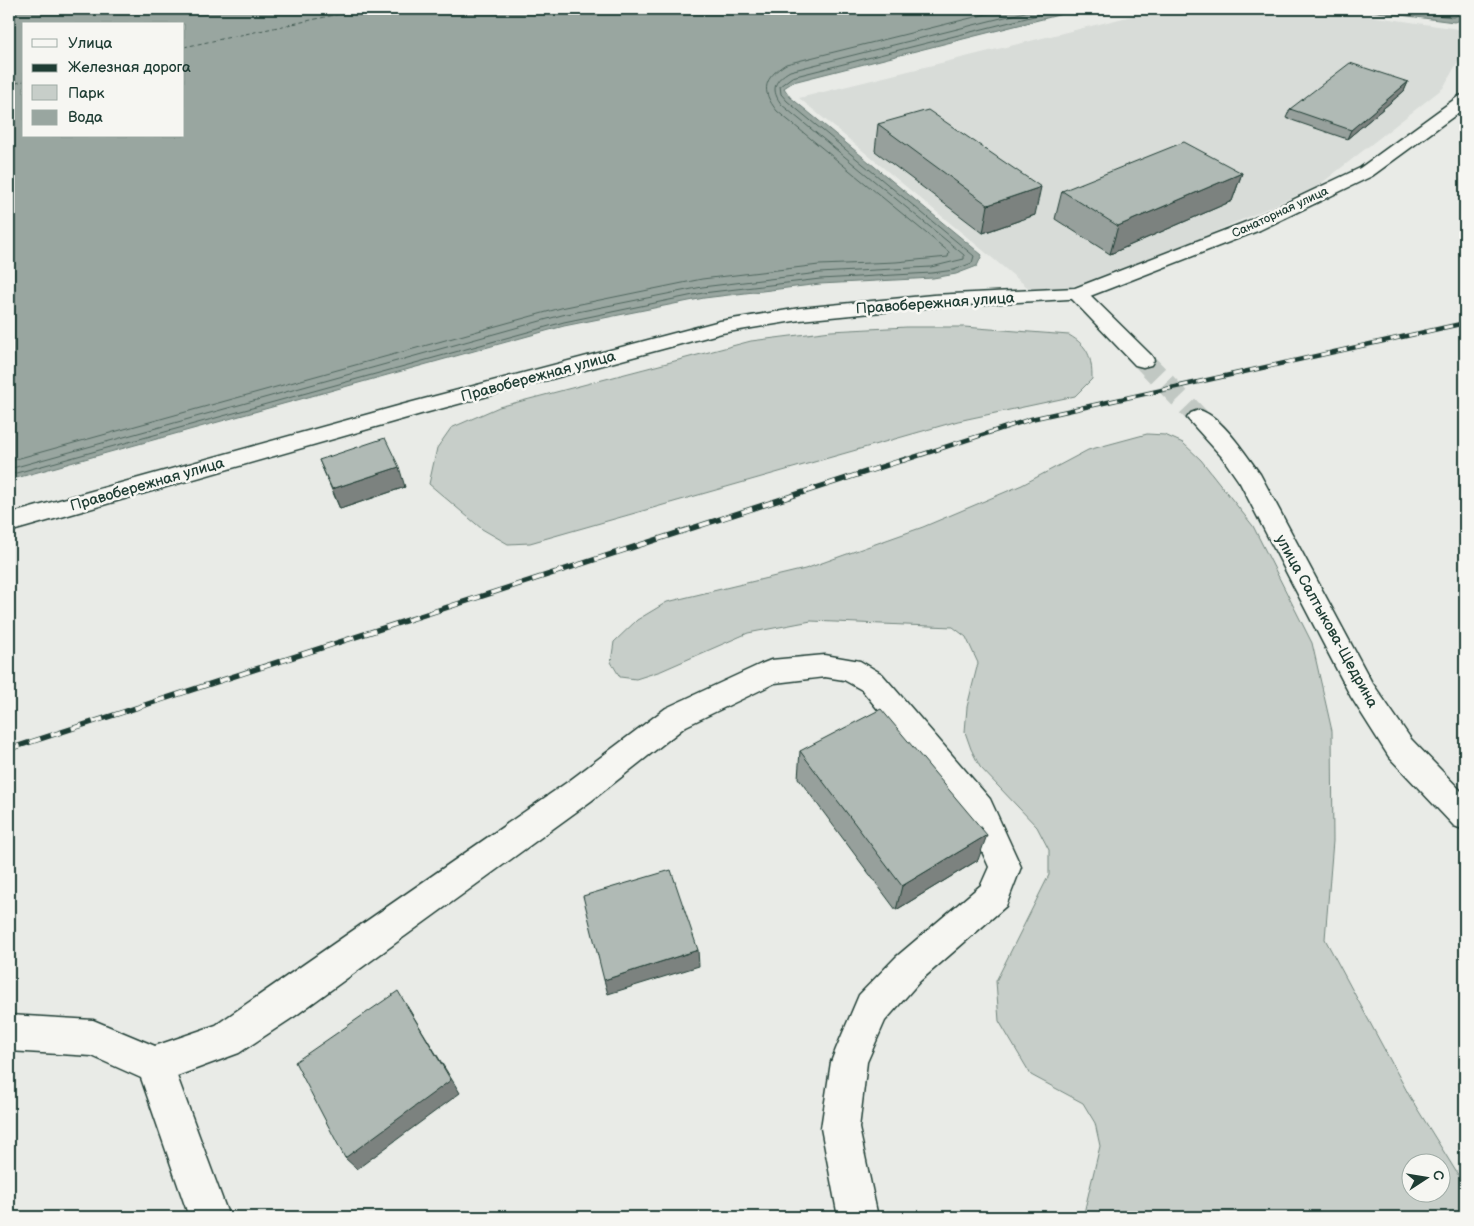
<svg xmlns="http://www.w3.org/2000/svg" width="1474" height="1226" font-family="'Balsamiq Sans',sans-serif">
  <rect width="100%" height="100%" fill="#e9ebe7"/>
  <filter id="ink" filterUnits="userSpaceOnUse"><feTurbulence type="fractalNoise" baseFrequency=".02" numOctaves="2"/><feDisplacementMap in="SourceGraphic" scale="10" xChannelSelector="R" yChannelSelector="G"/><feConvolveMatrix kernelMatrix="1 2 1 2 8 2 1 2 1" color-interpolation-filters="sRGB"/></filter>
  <g filter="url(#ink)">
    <path fill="#d8dcd8" d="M1160,9H1322L1465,30V49L1443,88L1318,186L1119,274L1037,295L799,98Z"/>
    <path fill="#c7cec9" stroke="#73867e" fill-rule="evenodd" d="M907,327H964L1069,335C1088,346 1092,357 1092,379L1075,396L958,421L530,543L508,544L482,529L429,484L437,448L451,428L499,407L751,341L831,331Z
      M1147,434L1165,435L1183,443L1201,460L1253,526L1312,643L1332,731L1333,841L1325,939L1410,1097L1465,1186V1217H1083L1100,1146L1095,1123L1083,1103L1031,1075L999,1021L996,981L1049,875V850L1037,827L980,767L971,749L965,732L967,707L978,663L966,637L953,627L811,621L748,633L661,671L636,679L620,677L611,662L614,642L637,620L667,602L805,569L923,527L1022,485L1088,450ZM1412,1164H1442V1194H1412Z"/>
    <path fill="#99a6a0" stroke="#687c75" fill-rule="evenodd" d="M9,9H1082L793,82L784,88L790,97L982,255L977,266L956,274L933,278L820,284L704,298L564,326L9,480ZM24,24H184V136H24Z
      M1355,9H1465V16L1462,20L1454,22Z"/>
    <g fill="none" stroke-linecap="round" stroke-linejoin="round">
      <path stroke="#50675f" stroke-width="1" d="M1384,9L1453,17L1465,13
        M9,461L561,308L702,279L819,265L896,262L948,257L949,252L777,111C760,90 764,78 786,64L1007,9
        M9,469L562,315L702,287L819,273L931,267L964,259V255L782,105C770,90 774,80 790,71L1037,9
        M9,475L564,322L703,293L820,279L932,273L954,270L972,263L974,256L787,101L781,94L780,86L792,77L1062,9"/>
      <path stroke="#445c54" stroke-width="1" stroke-dasharray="4 3" stroke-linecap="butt" d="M184,47L363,9
        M9,85L24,81"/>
      <path stroke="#c1c8c3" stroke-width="21" stroke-dasharray="21 11" stroke-linecap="butt" d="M1143,360L1199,418"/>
      <defs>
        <path id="minor" d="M1078,288L1085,290L1151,355L1154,360L1151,365L1143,367L1135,365L1071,298L1068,294L1071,290Z
          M1199,410C1222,416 1246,455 1260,474L1371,681L1411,739L1465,795V830L1454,826L1389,757L1351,697L1240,483L1222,457L1187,418L1191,413Z
          M825,655L860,661L882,674L990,799L1021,867L1006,906L920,981L885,1021L867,1062L859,1128L878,1217H838L821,1128L831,1062L836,1049L859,995L896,957L981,885L989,867L967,818L862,690L844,680L825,677L775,683L686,726L591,801L295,1016L239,1053L177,1076L229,1217H189L141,1078L92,1056L9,1051V1015L93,1020L155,1046L216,1025L569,781L666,708L761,664L771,660Z"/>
        <path id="major" d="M1465,95V108L1372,176L1260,230L1085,298L933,307L800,320L722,333L421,414L9,532V514L405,404L720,321L800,308L933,295L1075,288L1246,222L1360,168L1459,96Z"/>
      </defs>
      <use href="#minor" stroke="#1f3d34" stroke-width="3"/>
      <use href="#major" stroke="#1f3d34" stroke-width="3"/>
      <use href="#minor" fill="#f6f6f2" fill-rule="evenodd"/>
      <use href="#major" fill="#f6f6f2" fill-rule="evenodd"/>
      <defs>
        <path id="rail-far1" d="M902,461L1031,419L1465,323"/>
        <path id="rail" d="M9,749L906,459"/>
      </defs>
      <use href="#rail-far1" stroke="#1f3d34" stroke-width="4.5"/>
      <use href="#rail" stroke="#1f3d34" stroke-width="5.5"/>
      <use href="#rail-far1" stroke="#f6f6f2" stroke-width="3" stroke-dasharray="9" stroke-linecap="butt"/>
      <use href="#rail" stroke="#f6f6f2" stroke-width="4" stroke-dasharray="11" stroke-linecap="butt"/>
    </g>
    <path fill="#97a09c" stroke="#1f3d34" d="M1408,82L1404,91L1347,139L1286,118L1290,109Z
      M878,124L1035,215L983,233L875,151Z
      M1242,173L1232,201L1110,254L1055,219L1062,191Z
      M319,460L405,487L340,509Z
      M800,751L978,860L896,910L798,778Z"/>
    <path fill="#7b827f" stroke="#1f3d34" d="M1408,82L1404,91L1347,139L1351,130Z
      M1242,173L1232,201L1110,254L1118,226Z
      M1041,187L1035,215L983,233L988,205Z
      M399,467L405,487L340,509L332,489Z
      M987,835L978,860L896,910L902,886Z
      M698,950L699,966L608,994L604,980Z
      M407,1006L460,1093L357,1169L345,1158Z"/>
    <path fill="#b0bab5" stroke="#1f3d34" d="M1350,63L1408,82L1351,130L1290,109Z
      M928,110L1041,187L988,205L878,124Z
      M1184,142L1242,173L1118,226L1062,191Z
      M385,438L399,467L332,489L319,460Z
      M881,709L987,835L902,886L800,751Z
      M671,870L698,950L604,980L583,896Z
      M398,991L451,1080L345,1158L295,1062Z"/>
  </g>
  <g text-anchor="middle" stroke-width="5" stroke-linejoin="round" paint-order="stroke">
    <g font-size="12" fill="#1f3d34" stroke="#f6f6f2">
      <text transform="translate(1280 212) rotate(-25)" y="4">Санаторная улица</text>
    </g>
    <g font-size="15" fill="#1f3d34" stroke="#f6f6f2">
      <text transform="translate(935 303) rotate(-4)" y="5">Правобережная улица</text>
      <text transform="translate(538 376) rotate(-15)" y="5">Правобережная улица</text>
      <text transform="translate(147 484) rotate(-16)" y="5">Правобережная улица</text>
      <text transform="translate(1327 621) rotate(61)" y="5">улица Салтыкова-Щедрина</text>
    </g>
  </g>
  <rect width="1474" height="1226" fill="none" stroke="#f6f6f2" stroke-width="30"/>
  <rect x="15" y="15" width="1444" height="1196" fill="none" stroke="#1f3d34" stroke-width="2" filter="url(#ink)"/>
  <rect x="22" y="22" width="162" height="115" fill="#f6f6f2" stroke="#a0aca6"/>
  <rect x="32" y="39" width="25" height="8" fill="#f6f6f2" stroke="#a0aca6"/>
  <text x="68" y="48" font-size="15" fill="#1f3d34">Улица</text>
  <rect x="32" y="64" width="25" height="8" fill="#1f3d34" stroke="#a0aca6"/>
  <text x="68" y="72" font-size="15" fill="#1f3d34">Железная дорога</text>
  <rect x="32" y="85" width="25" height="15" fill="#c7cec9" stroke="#a0aca6"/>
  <text x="68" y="98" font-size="15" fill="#1f3d34">Парк</text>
  <rect x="32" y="110" width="25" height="15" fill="#99a6a0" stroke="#a0aca6"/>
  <text x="68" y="122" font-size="15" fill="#1f3d34">Вода</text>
  <g transform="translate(1426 1178) rotate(78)"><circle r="24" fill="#f6f6f2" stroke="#a0aca6"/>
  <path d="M0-4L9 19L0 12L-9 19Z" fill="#1f3d34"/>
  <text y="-8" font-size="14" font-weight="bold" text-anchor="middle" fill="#1f3d34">С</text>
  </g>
</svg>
